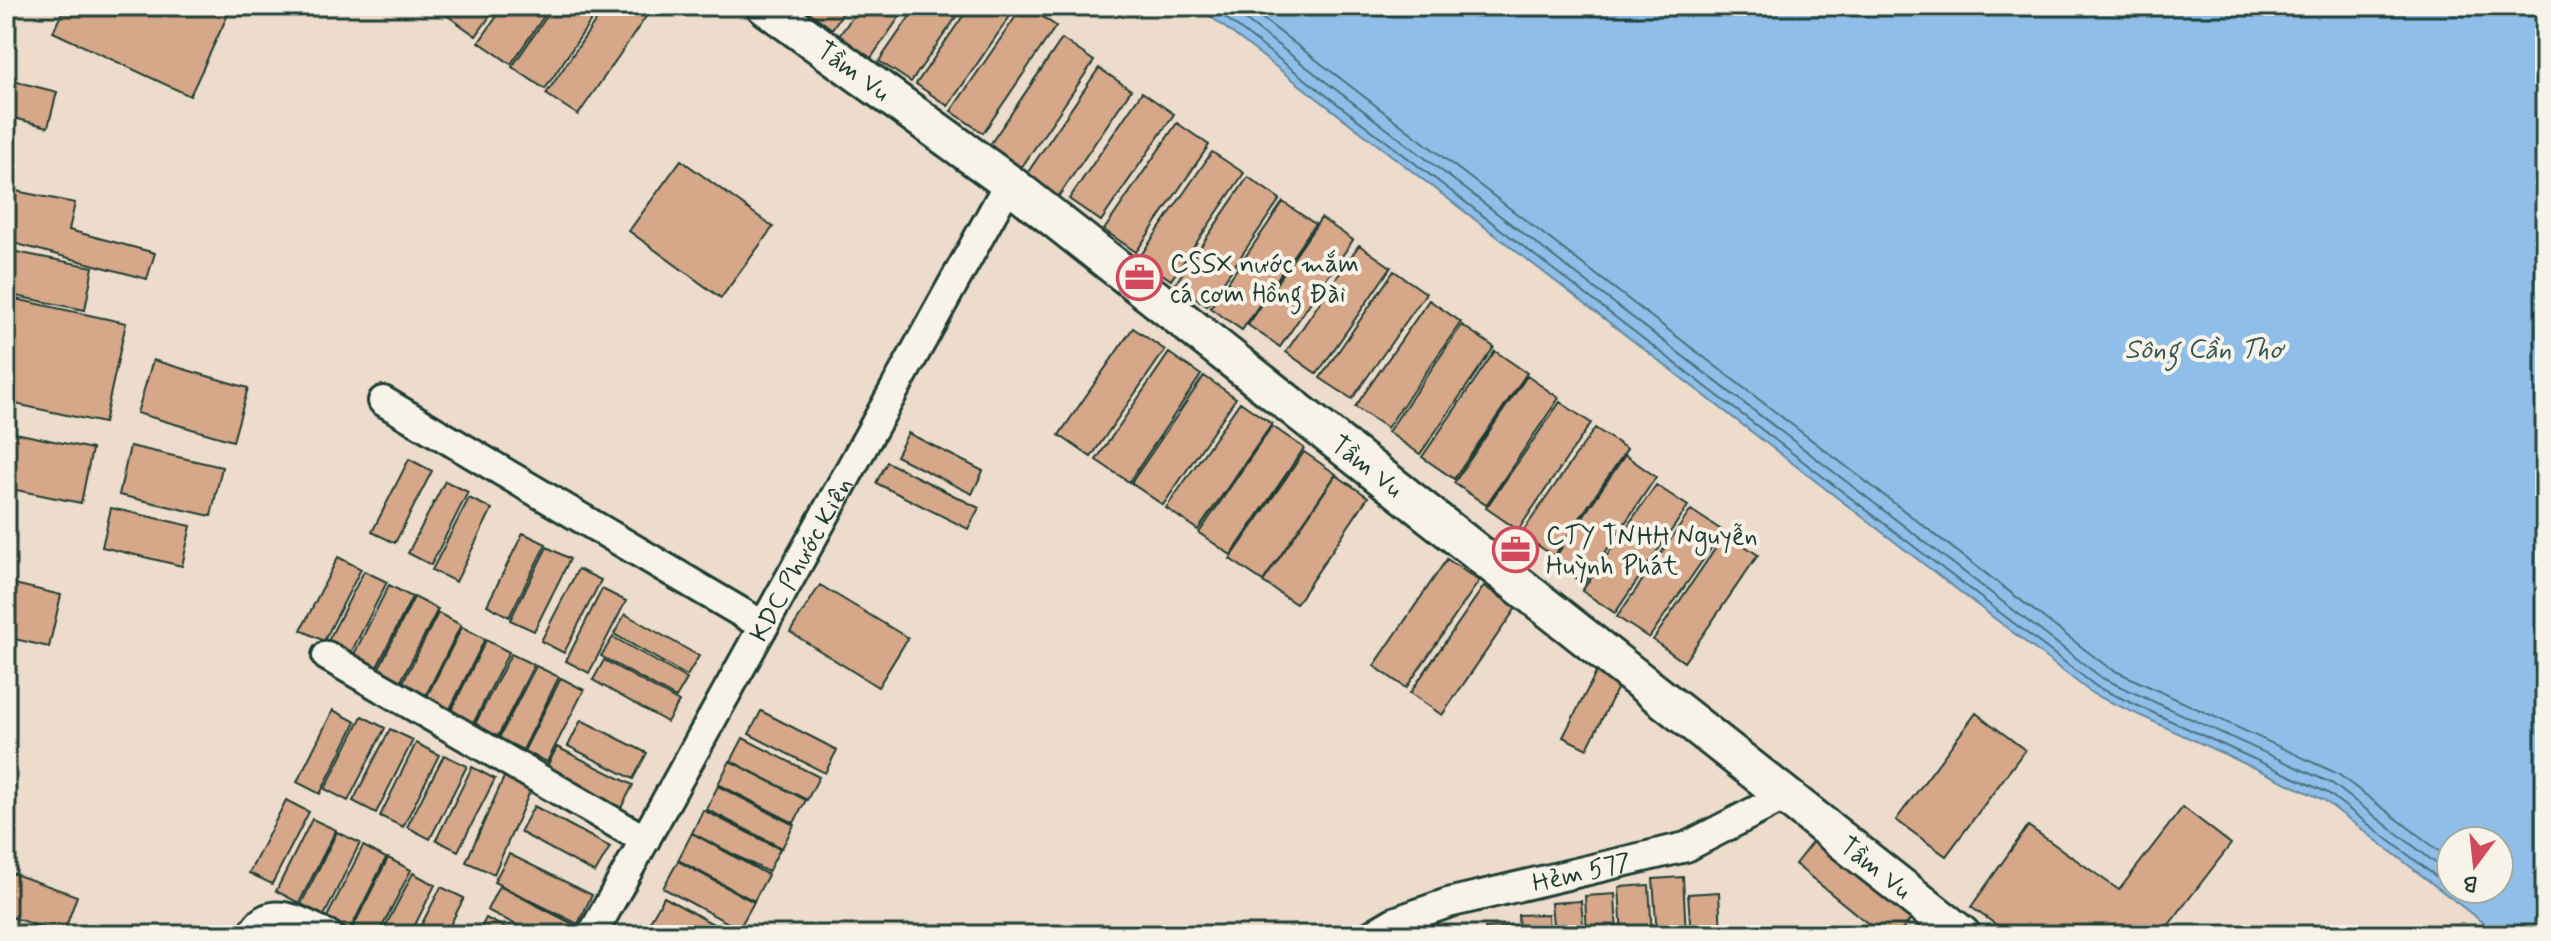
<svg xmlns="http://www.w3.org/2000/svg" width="2551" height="941" font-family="Mynerve,sans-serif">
  <rect width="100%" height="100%" fill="#eddccb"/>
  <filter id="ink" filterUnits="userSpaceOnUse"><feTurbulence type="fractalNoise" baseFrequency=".0125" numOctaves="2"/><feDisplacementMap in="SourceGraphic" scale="16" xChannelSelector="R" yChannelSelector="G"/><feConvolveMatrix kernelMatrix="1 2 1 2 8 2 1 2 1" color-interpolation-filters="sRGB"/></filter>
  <g filter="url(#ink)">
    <path fill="#8fbee9" stroke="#628aa1" stroke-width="2" fill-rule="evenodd" d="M1197,6H2545V935H2499L2324,800L2093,694ZM2451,841H2499V889H2451Z"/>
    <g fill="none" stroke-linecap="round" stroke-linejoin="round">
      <path stroke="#4c717c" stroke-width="2" d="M1210,6L2097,687L2328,793L2451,888
        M1227,6L2102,678L2333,784L2451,875
        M1246,6L2109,668L2338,774L2451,860"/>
    </g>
    <path fill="#d6a788" stroke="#1f3d34" stroke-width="2" d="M65,6H232L190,96L53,32Z
      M450,6H497L476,36L445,14Z
      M504,6H551L511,64L479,42Z
      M554,6H601L545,89L512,67Z
      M606,6H648L652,8L578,115L546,94Z
      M801,6H847L832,29Z
      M860,6H907L871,58L839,36Z
      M917,6H964L911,82L879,61Z
      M970,6H1017L948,106L916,84Z
      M1023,6H1027L1056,26L983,133L951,111Z
      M1062,39L1094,61L1021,168L989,146Z
      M1099,68L1131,90L1058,197L1026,175Z
      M6,79L57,92L48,127L6,116Z
      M1142,92L1174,114L1101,221L1069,199Z
      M1177,123L1209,145L1136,252L1104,230Z
      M1212,152L1244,173L1171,280L1139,258Z
      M681,160L773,227L721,298L629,231Z
      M1248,177L1280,199L1207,306L1175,284Z
      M6,189L75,203L69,230L155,253L147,279L6,241Z
      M1283,202L1315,224L1242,330L1210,308Z
      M1321,218L1353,240L1280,347L1248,325Z
      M1359,245L1391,267L1317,374L1286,352Z
      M6,250L93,267L85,310L6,294Z
      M1394,271L1426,293L1352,399L1320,378Z
      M6,297L126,323L104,423L6,402Z
      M1429,300L1461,322L1387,428L1355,407Z
      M1462,325L1494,347L1420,454L1388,432Z
      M1133,328L1165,350L1091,457L1059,435Z
      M1495,351L1527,373L1454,479L1422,457Z
      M1169,353L1201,375L1129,482L1096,460Z
      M153,360L248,388L233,441L137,413Z
      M1204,376L1236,398L1163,505L1131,483Z
      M1527,376L1559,398L1486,505L1454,483Z
      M1240,402L1272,424L1198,530L1166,508Z
      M1560,402L1591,423L1518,530L1486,508Z
      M1272,426L1304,448L1231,555L1199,533Z
      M1595,428L1627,449L1554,556L1521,534Z
      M6,431L92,449L81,503L6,488Z
      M908,433L983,471L972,494L896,456Z
      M130,446L222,467L211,516L119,495Z
      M1304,452L1336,474L1263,581L1230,559Z
      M1625,455L1656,477L1584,584L1552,562Z
      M409,459L432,471L395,543L372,532Z
      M887,462L979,508L968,529L876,483Z
      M1336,475L1368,497L1296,604L1263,582Z
      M445,481L468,492L431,565L408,553Z
      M1656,485L1688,506L1615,613L1582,591Z
      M469,498L492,509L456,582L432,570Z
      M111,508L191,526L182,566L102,547Z
      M1691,510L1723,531L1649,638L1617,617Z
      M523,533L546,544L509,617L487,605Z
      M1726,533L1758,555L1684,662L1653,640Z
      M547,547L570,559L534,631L510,620Z
      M338,557L361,569L324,641L301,630Z
      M1447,559L1479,581L1406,688L1374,666Z
      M578,569L601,580L564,653L541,641Z
      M364,571L387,582L350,655L327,643Z
      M6,582L61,595L49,647L6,637Z
      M389,585L412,597L376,669L352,658Z
      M820,585L908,638L878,687L790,632Z
      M1484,586L1516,608L1442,715L1410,693Z
      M602,589L626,601L589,673L566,661Z
      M414,597L438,609L401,681L378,670Z
      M438,613L461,625L425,697L401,686Z
      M625,614L699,656L687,676L614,634Z
      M462,627L485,639L449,711L425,700Z
      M613,637L687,679L676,698L601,656Z
      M486,640L509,652L473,724L450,713Z
      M511,654L534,665L497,738L474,726Z
      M604,660L679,702L667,722L593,680Z
      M1600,665L1623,677L1587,749L1563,737Z
      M536,666L559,677L523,750L499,738Z
      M561,678L584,690L547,762L524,751Z
      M333,710L356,722L320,794L297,782Z
      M761,711L837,750L825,773L749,734Z
      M1976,713L2025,750L1946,856L1896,820Z
      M362,716L385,728L348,801L325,789Z
      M581,720L647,753L633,779L568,746Z
      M390,729L413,740L376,813L353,801Z
      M743,738L819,777L807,800L731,761Z
      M416,743L439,755L403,827L380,816Z
      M557,747L633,785L621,808L545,770Z
      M444,755L467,766L430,839L407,827Z
      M730,761L806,800L794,823L718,784Z
      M472,767L495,779L458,851L436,840Z
      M505,775L532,787L494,874L466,862Z
      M718,786L794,825L782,848L706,809Z
      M286,800L309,812L272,884L249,873Z
      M534,806L610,847L595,873L520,832Z
      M2183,807L2231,844L2161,935H2011L1971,907L2028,826L2119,890Z
      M703,810L780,849L768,872L692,833Z
      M312,819L336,830L299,903L276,891Z
      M337,832L360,843L324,916L301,904Z
      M692,833L768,875L754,901L678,860Z
      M1814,840L1911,919L1898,935H1882L1795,864Z
      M363,846L386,858L350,930L326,919Z
      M509,854L592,895L578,924L494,882Z
      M388,858L411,870L378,935H359L351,931Z
      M678,861L754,902L739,929L663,888Z
      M6,871L77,896L63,935L6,915Z
      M413,873L435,885L410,935H381Z
      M1683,877L1686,935H1657L1653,879Z
      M1649,885L1652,935H1622L1619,887Z
      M499,886L575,925L570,935H536L487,910Z
      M441,887L464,898L445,935H416Z
      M1719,892L1721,935H1691L1688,894Z
      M1615,894L1617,935H1587L1585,896Z
      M664,897L733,935H671L649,923Z
      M1581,901L1584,935H1554L1551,903Z
      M1548,914L1549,935H1519L1518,915Z
      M486,918L519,935H477Z
      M1515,926V935H1486L1485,928Z"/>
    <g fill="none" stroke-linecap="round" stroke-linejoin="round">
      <defs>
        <g id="minor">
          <path d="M383,401L764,626"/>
          <path d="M327,656L645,840"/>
          <path d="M252,935C269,900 302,923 328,935"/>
          <path id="s1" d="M592,935L1009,183"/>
          <path id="s2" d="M1372,935L1394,922L1448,903L1686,847L1785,796"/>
        </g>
        <g id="tertiary">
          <path id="s3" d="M765,6L1009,183L1962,935"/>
        </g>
      </defs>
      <use href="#minor" stroke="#1f3d34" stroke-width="34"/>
      <use href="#tertiary" stroke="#1f3d34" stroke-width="42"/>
      <use href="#minor" stroke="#f7f3e8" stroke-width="28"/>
      <use href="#tertiary" stroke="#f7f3e8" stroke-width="36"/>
    </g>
  </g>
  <defs>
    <symbol id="office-ring" viewBox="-11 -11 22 22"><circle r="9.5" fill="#f7f3e8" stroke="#d1495b" stroke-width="1.5"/><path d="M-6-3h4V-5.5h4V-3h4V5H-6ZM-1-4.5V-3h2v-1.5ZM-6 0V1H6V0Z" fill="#d1495b"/></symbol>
  </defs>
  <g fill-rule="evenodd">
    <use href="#office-ring" x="1114" y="252" width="51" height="51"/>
    <use href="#office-ring" x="1490" y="524" width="51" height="51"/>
  </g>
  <g text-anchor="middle" stroke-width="8" stroke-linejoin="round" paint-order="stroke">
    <g font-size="26" fill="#1f3d34" stroke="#f7f3e8">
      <text dy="9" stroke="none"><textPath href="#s3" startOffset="110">Tầm Vu</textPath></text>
      <text dy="9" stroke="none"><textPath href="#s3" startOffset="758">Tầm Vu</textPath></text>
      <text dy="9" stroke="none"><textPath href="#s1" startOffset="430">KDC Phước Kiên</textPath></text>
      <text dy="9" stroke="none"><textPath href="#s3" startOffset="1406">Tầm Vu</textPath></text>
      <text dy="9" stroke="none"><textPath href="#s2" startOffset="220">Hẻm 577</textPath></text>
    </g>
    <g font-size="26" fill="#1f3d34" stroke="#f7f3e8" text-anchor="start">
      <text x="1170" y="272">CSSX nước mắm<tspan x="1170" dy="30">cá cơm Hồng Đài</tspan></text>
      <text x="1546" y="544">CTY TNHH Nguyễn<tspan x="1546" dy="30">Huỳnh Phát</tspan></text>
    </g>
    <g font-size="28" font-style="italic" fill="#355758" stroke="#f7f3e8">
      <text x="2204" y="358">Sông Cần Thơ</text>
    </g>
  </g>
  <rect width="2551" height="941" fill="none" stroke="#f7f3e8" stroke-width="32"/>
  <rect x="16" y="16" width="2519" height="909" fill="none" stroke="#1f3d34" stroke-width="3" filter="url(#ink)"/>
  <g transform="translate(2475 865) rotate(195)"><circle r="38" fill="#f7f3e8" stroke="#a1aaa0" stroke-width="2"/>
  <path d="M0-6L14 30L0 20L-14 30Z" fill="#d1495b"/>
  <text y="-12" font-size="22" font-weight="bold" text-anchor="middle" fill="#1f3d34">B</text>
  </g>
</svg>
